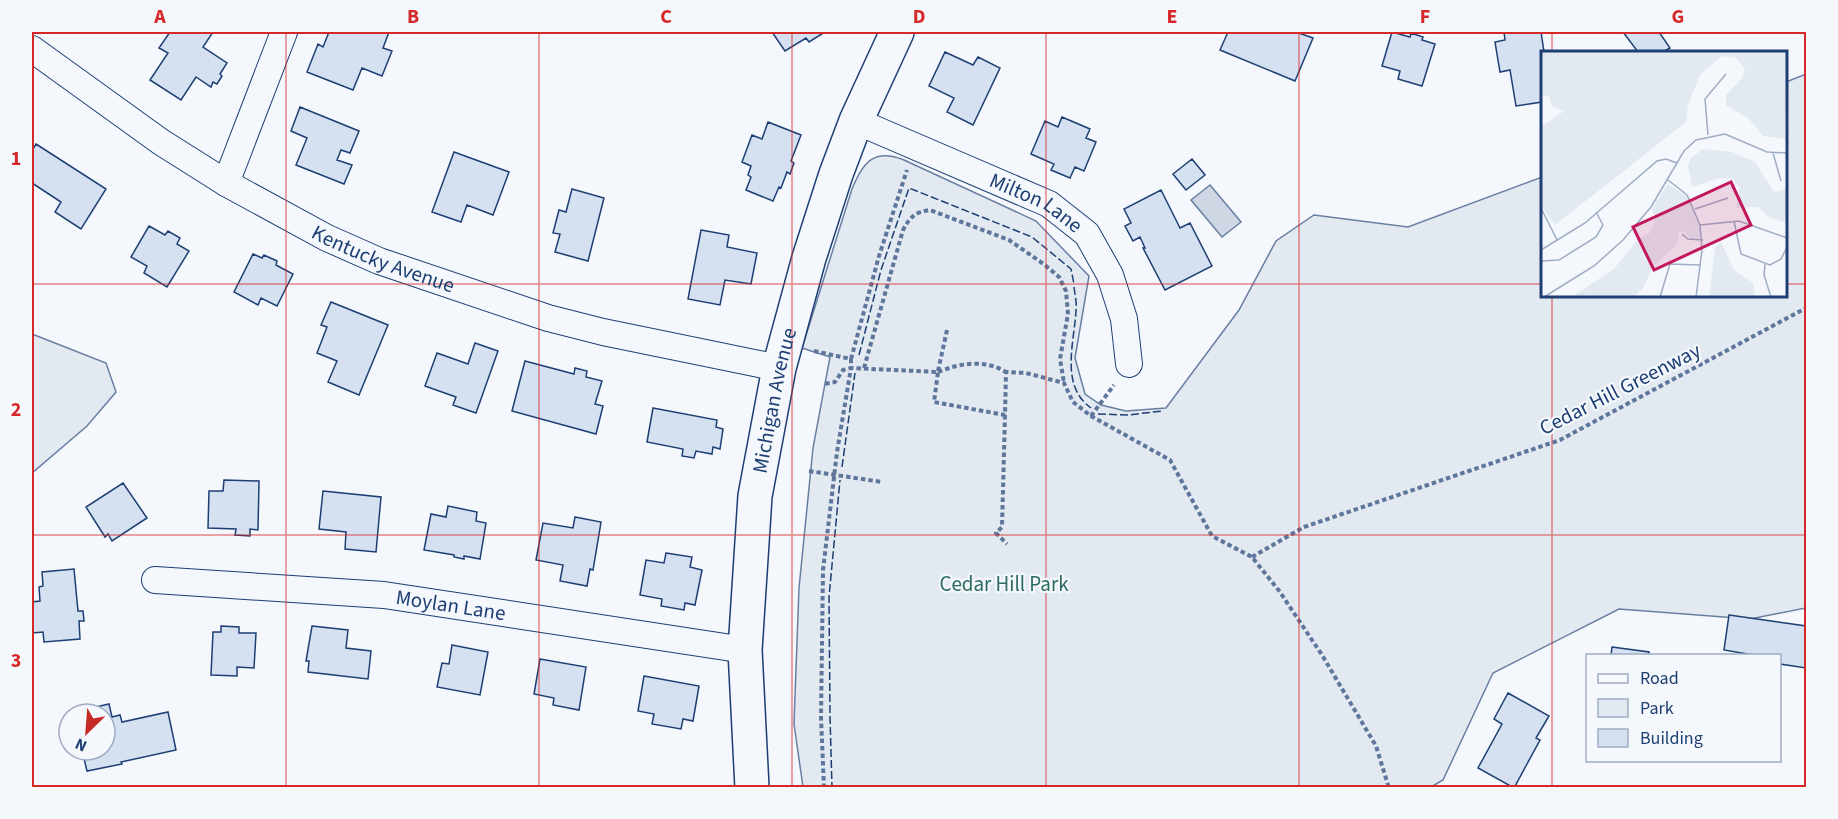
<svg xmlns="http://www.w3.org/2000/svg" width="1838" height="819" font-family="'Source Sans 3',sans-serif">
  <rect width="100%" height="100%" fill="#f4f7fb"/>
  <path fill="#e3e9f0" stroke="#687fa3" stroke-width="1.5" d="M1806,74V608L1750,619L1619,609L1493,673L1443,780L1431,787H803L794,724L799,588L813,448L830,357L802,348L852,189C863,162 874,148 904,160L1036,221L1089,276L1075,358L1085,394L1101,405L1126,411L1166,408L1239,310L1276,241L1314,215L1408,227L1542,177V296H1786V82Z
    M32,334L106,363L116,392L87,426L32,473Z"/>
  <path fill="#cfd7e4" stroke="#687fa3" stroke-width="1.5" d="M1210,185L1241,222L1222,237L1191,200Z"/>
  <path fill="#d5e0f0" stroke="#1d3f73" stroke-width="1.5" d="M170,32H213L203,47L227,63L220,74L222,76L217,84L213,82L211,87L196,77L181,100L150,80L168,53L159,48Z
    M329,32H389L383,48L392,51L382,76L362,68L353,90L307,72L318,44L323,47Z
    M772,32H825L809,42L806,38L785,51Z
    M1228,32H1296L1313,38L1295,81L1220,50Z
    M1392,32L1410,37L1411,33L1423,37L1422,40L1435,44L1422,86L1398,79L1400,71L1382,66Z
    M1504,32H1541L1544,52H1542V102L1516,106L1510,70L1500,72L1495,42L1505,40Z
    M1623,32H1659L1670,48L1663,52H1638Z
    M945,52L973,65L978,57L1000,68L973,125L947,112L954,98L929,86Z
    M300,107L359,131L350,153L341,150L337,160L352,165L344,184L296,165L307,138L291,131Z
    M1062,117L1090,129L1086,138L1096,142L1084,171L1075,167L1070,178L1051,170L1054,164L1031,154L1045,121L1058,127Z
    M768,122L801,135L791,161L794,163L790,174L787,172L781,188L779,187L773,201L746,190L751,177L748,175L751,166L742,162L752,135L762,139Z
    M36,144L106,189L81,229L55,212L61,202L32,183V151Z
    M454,152L509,172L493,215L467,205L461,222L432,212Z
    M1192,159L1205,175L1186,190L1173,174Z
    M572,189L604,198L588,261L555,252L560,234L553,233L559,210L566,212Z
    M1161,190L1180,228L1190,223L1212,266L1165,290L1143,248H1145L1140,237L1133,241L1125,226L1131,223L1124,209Z
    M149,226L165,235L168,231L180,238L177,244L189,251L167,287L144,273L147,266L131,257Z
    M701,230L729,235L727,247L757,253L751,284L725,280L720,305L688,299Z
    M253,254L262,258L264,255L277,261L276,265L293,274L277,306L261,298L258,305L234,292Z
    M331,302L388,325L359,395L328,382L337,361L317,353L327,327L321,325Z
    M475,343L498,351L476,413L453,405L456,397L425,386L437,353L468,364Z
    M525,361L574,374L575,368L587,371L586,377L602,381L595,404L603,406L596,434L512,411Z
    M653,408L717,420L716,427L723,429L720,449L713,447L712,454L696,451L694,458L682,456L683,449L647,442Z
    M224,480L259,481L258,530L250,529V536L235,535L236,529L208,528L209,491H223Z
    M123,483L147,518L112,541L108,534L105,537L86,507Z
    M323,491L381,497L376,552L345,549L346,532L319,529Z
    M448,506L477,512L476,521L486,523L480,559L464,556V559L454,557V555L424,550L431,514L446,517Z
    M575,517L601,522L593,570L590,569L587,586L560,581L563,565L536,560L543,523L573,528Z
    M666,553L692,557L690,567L702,570L695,605L685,603L684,610L661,606L662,599L640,595L646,560L664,563Z
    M74,569L78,611H83L84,621H79L80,639L44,642L43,632L32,633V602L40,601L39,587L43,586L42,572Z
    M1729,615L1806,626V668L1780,664V656H1759L1724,650Z
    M221,626L239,627V633H256L254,668L237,667V676L211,675L213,632H221Z
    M312,626L348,630L346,648L371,651L368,679L308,672L309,661H306Z
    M452,645L488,652L480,695L437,687L442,663L449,664Z
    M1612,647L1649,652L1648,656H1611Z
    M540,659L586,667L579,710L553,705L554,698L534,694Z
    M644,676L699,686L693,721L683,719L681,729L652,724L654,714L638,711Z
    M1508,693L1549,716L1536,738L1540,740L1514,788L1478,768L1502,724L1494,719Z
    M109,704L112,717L120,715L122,722L168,712L176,750L121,762L122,764L87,771L82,750H105V714H74V712Z"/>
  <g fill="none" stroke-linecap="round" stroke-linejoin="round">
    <defs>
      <g id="street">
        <path id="s1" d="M32,49L161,142L226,183L327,238L379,261L548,318L603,332L779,368"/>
        <path id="s2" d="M856,121L1049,204L1087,234L1110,275L1124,319L1129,364"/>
        <path d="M226,183L284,32"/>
        <path id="s3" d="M155,580L384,595L745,650"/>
      </g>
      <g id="secondary">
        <path id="s4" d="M752,788L745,650L755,496L779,368L809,258L836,174L856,121L897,32"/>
      </g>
    </defs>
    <use href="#street" stroke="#1d3f73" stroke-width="28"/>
    <use href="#secondary" stroke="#1d3f73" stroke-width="36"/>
    <path stroke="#5e769c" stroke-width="4" stroke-dasharray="4.5 3" stroke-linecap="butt" d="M814,351L851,359V368L843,370L835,382L824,384
      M851,359L879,256L907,170
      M864,368L903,230C910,217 915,212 930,210L1009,240L1045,265L1059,277L1066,291L1068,314L1060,359L1064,383
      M938,371L947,330
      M938,372C961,363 984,359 1006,372
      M1005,415L1002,527L996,533L1007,544
      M1091,416L1114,385
      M809,471L882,482
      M1252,557L1304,527L1560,440L1806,308
      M824,788L821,717L823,570L837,452L851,368L938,372L934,402L1005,415L1006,372L1026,373L1064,383L1073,402L1091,416L1170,460L1212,536L1252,557L1280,592L1322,655L1376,746L1389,788"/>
    <use href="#street" stroke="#f4f7fb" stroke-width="26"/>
    <use href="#secondary" stroke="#f4f7fb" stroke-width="33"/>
    <path stroke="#1d3f73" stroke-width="1.5" stroke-dasharray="8 3" stroke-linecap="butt" d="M1074,287C1075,295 1077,303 1076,311C1074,344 1060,386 1091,408
      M859,355L881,270L909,188L1032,237L1071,269L1074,284
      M1098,414L1128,415L1162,411
      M842,467L855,373
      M830,713L829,597L840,480
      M830,716L832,788"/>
  </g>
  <path fill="none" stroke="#d62828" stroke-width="1.5" stroke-opacity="0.55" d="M286,32V788M539,32V788M792,32V788M1046,32V788M1299,32V788M1552,32V52M32,284H1542M1786,284H1806M1552,296V788M32,535H1806"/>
  <g text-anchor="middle" stroke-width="4.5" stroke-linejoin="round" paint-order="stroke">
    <g font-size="21" fill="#1d3f73" stroke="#f4f7fb">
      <text dy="7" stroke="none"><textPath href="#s2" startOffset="198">Milton Lane</textPath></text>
      <text dy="7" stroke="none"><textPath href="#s1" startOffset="411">Kentucky Avenue</textPath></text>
      <text transform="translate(1620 389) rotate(-27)" y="7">Cedar Hill Greenway</text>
      <text dy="7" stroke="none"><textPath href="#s4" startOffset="390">Michigan Avenue</textPath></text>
      <text dy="7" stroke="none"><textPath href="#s3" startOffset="297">Moylan Lane</textPath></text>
    </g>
    <g font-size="21" fill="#2c6c60" stroke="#f4f7fb">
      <text x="1004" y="591">Cedar Hill Park</text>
    </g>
  </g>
  <g transform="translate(1541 51)">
    <rect width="246" height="246" fill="#f4f7fb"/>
    <path d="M0,0H246L244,88L222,85L208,68L185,54V44L201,27L204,18L195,7L181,5L159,24L147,54L145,71L14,174L0,155V76L23,60L11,55L8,45L0,44ZM162,98L191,101L214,111L233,141L246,138V172L228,166L217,156L195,157L199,137L191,128L179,127L151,136L147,115L150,107ZM127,133L145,145L159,175V187L150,188L143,180L138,181L135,195L112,215L103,236L92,246H31L73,218L97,188L109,182L115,166L110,159ZM180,191L193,219L212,232L214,246H168L174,197Z" fill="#e3e9f0"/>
    <path fill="none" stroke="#9eadc5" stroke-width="1.5" d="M167,84L164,48L185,23M232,102L240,130M127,129L146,144L159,174L161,199L155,246M0,157L16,189M154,158L187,147M193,170L200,203L229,214L240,208L246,196M159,174L198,170L246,187M141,183L147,188L162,189M0,199L44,172L116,110L125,108L136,112M0,210L18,209L55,186L62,174L55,161M224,213L223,224L230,246M3,246L53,215L82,189L110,156L143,100L155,89L184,83L226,101L246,102M119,246L129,213L159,214"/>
    <path fill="#c2185b" fill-opacity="0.15" stroke="#c2185b" stroke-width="3" d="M190,131L210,174L113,219L92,176Z"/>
    <rect width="246" height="246" fill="none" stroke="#1d3f73" stroke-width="3"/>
  </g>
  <rect width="1838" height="819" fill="none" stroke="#f4f7fb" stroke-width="66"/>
  <rect x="1586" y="654" width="195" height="108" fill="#f4f7fb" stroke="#9eadc5" stroke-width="1.5"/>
  <rect x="1598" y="674" width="30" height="9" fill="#f4f7fb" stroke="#9eadc5" stroke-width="1.5"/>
  <text x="1640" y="684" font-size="18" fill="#1d3f73">Road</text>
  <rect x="1598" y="699" width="30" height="18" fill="#e3e9f0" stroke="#9eadc5" stroke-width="1.5"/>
  <text x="1640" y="714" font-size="18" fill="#1d3f73">Park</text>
  <rect x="1598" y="729" width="30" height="18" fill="#d5e0f0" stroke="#9eadc5" stroke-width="1.5"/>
  <text x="1640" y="744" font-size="18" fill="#1d3f73">Building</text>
  <g transform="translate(87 732) rotate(205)"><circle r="28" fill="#f4f7fb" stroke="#9eadc5" stroke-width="1.5"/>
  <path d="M0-4.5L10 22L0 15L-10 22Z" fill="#c62828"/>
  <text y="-9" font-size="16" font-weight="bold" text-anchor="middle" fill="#1d3f73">N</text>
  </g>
  <rect x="33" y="33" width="1772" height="753" fill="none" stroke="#d62828" stroke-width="2"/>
  <g font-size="20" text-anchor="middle" font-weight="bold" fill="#d62828">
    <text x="160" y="23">A</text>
    <text x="413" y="23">B</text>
    <text x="666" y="23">C</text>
    <text x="919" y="23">D</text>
    <text x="1172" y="23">E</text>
    <text x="1425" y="23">F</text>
    <text x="1678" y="23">G</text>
    <text x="16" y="165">1</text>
    <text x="16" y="416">2</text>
    <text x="16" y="667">3</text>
  </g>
</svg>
